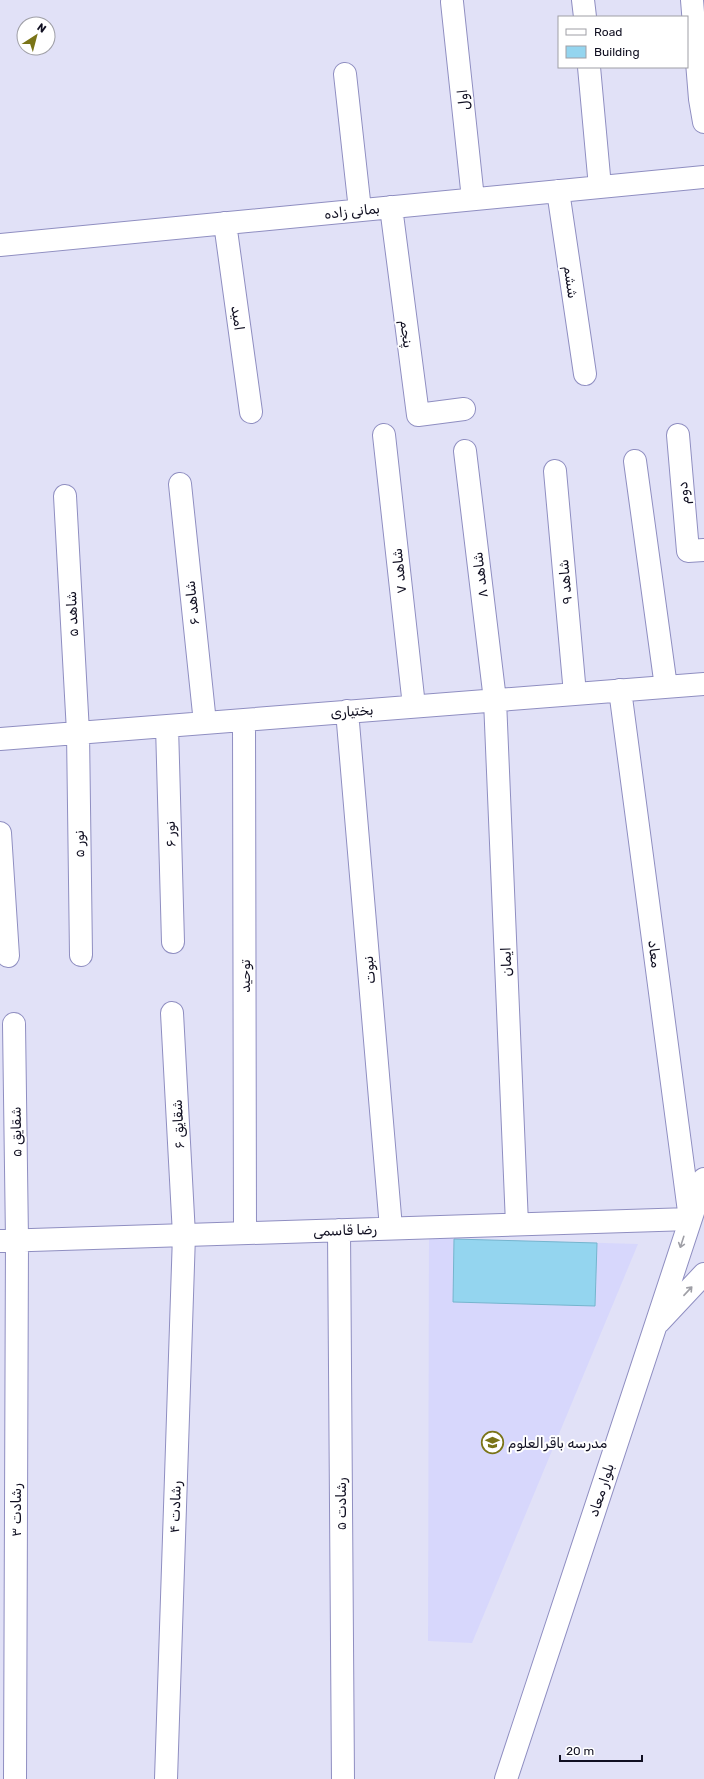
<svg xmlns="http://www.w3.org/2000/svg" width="704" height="1779" font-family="Rubik,'Noto Naskh Arabic',sans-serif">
  <rect width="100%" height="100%" fill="#e1e1f7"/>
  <path fill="#d7d7fc" d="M429,1238L638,1244L472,1643L428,1641Z"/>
  <path fill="#94d5ef" stroke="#75b5ce" d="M454,1239L597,1243L595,1306L453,1302Z"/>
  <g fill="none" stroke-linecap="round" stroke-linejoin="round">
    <defs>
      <path id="street" d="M583,0L585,17
        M692,0L700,99L704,122
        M452,2L473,199
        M589,67L600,187
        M345,74L360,210
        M558,191L585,374
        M391,207L418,415L464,409
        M225,223L251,412
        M0,245L704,177
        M384,435L414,706
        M678,435L688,551L704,550
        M465,451L495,700L517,1224
        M635,461L666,687
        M555,471L575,694
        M180,484L205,723
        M65,496L78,732L81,955
        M347,711L391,1228
        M244,720L245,1233
        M167,726L173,942
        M0,739L704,684
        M0,833L8,956
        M14,1024L17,1240L15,1779
        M339,1230L343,1779
        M0,1241L690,1219L620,690
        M166,1779L184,1235L172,1013"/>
      <path id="secondary" d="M659,1322L704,1274
        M506,1779L704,1179"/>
    </defs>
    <use href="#street" stroke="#8f8ec1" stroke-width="24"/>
    <use href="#secondary" stroke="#8f8ec1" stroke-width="24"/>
    <use href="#street" stroke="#fff" stroke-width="22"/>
    <use href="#secondary" stroke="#fff" stroke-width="22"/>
  </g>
  <defs><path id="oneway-shaft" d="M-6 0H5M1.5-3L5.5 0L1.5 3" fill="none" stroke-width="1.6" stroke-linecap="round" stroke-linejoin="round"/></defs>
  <g stroke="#9f9fa6">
    <use href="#oneway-shaft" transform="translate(682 1242) rotate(108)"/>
    <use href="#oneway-shaft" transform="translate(688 1291) rotate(-47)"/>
  </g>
  <defs>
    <symbol id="school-ring" viewBox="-11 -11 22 22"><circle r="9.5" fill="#fff" stroke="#7a7417" stroke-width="1.5"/><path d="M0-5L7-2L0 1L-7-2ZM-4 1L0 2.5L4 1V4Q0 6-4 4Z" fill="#7a7417"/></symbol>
  </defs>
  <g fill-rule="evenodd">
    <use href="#school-ring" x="480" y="1430" width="25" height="25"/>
  </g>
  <g text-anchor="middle" stroke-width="4" stroke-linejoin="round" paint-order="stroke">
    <g font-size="14" fill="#100f21" stroke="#fff">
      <text transform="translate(463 100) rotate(-96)" y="5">اول</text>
      <text transform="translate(352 211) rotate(-6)" y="5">بمانی زاده</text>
      <text transform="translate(571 282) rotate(82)" y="5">ششم</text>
      <text transform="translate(238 318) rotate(82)" y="5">امید</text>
      <text transform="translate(407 334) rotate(83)" y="5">پنجم</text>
      <text transform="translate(683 493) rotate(-95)" y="5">دوم</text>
      <text transform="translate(399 571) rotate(-96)" y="5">شاهد ۷</text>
      <text transform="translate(480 575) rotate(-97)" y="5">شاهد ۸</text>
      <text transform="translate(565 582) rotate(-95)" y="5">شاهد ۹</text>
      <text transform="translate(192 603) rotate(-96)" y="5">شاهد ۶</text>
      <text transform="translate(72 614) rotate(-93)" y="5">شاهد ۵</text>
      <text transform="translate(352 711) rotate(-4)" y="5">بختیاری</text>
      <text transform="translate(170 834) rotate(-92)" y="5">نور ۶</text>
      <text transform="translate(79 844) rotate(-91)" y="5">نور ۵</text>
      <text transform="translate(655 954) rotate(83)" y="5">معاد</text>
      <text transform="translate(506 962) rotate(-92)" y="5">ایمان</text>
      <text transform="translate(369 970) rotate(-95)" y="5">نبوت</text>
      <text transform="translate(245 976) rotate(-90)" y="5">توحید</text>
      <text transform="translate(178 1124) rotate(-93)" y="5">شقایق ۶</text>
      <text transform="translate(16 1132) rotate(-91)" y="5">شقایق ۵</text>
      <text transform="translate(345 1230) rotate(-2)" y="5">رضا قاسمی</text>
      <text transform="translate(601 1490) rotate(-72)" y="5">بلوار معاد</text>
      <text transform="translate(341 1504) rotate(-90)" y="5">رشادت ۵</text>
      <text transform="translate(175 1507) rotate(-88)" y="5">رشادت ۴</text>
      <text transform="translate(16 1510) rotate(-90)" y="5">رشادت ۳</text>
    </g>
    <g font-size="14" fill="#100f21" stroke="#fff" text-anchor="start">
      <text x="508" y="1448">مدرسه باقرالعلوم</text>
    </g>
  </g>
  <rect x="558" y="16" width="130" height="52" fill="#ffffff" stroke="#9f9fa6"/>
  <rect x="566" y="29" width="20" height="6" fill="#ffffff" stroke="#9f9fa6"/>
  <text x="594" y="36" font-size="12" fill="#100f21">Road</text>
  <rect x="566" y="46" width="20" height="12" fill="#94d5ef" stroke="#9f9fa6"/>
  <text x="594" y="56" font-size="12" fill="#100f21">Building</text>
  <g transform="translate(36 36) rotate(36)"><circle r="19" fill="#ffffff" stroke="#9f9fa6"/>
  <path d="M0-3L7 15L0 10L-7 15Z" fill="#7a7417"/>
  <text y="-6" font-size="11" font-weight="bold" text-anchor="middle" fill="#100f21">N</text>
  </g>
  <path d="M560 1755v6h82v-6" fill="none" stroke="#100f21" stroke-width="2"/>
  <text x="566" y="1755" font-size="12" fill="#100f21" stroke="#ffffff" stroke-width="3" paint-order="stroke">20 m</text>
</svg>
